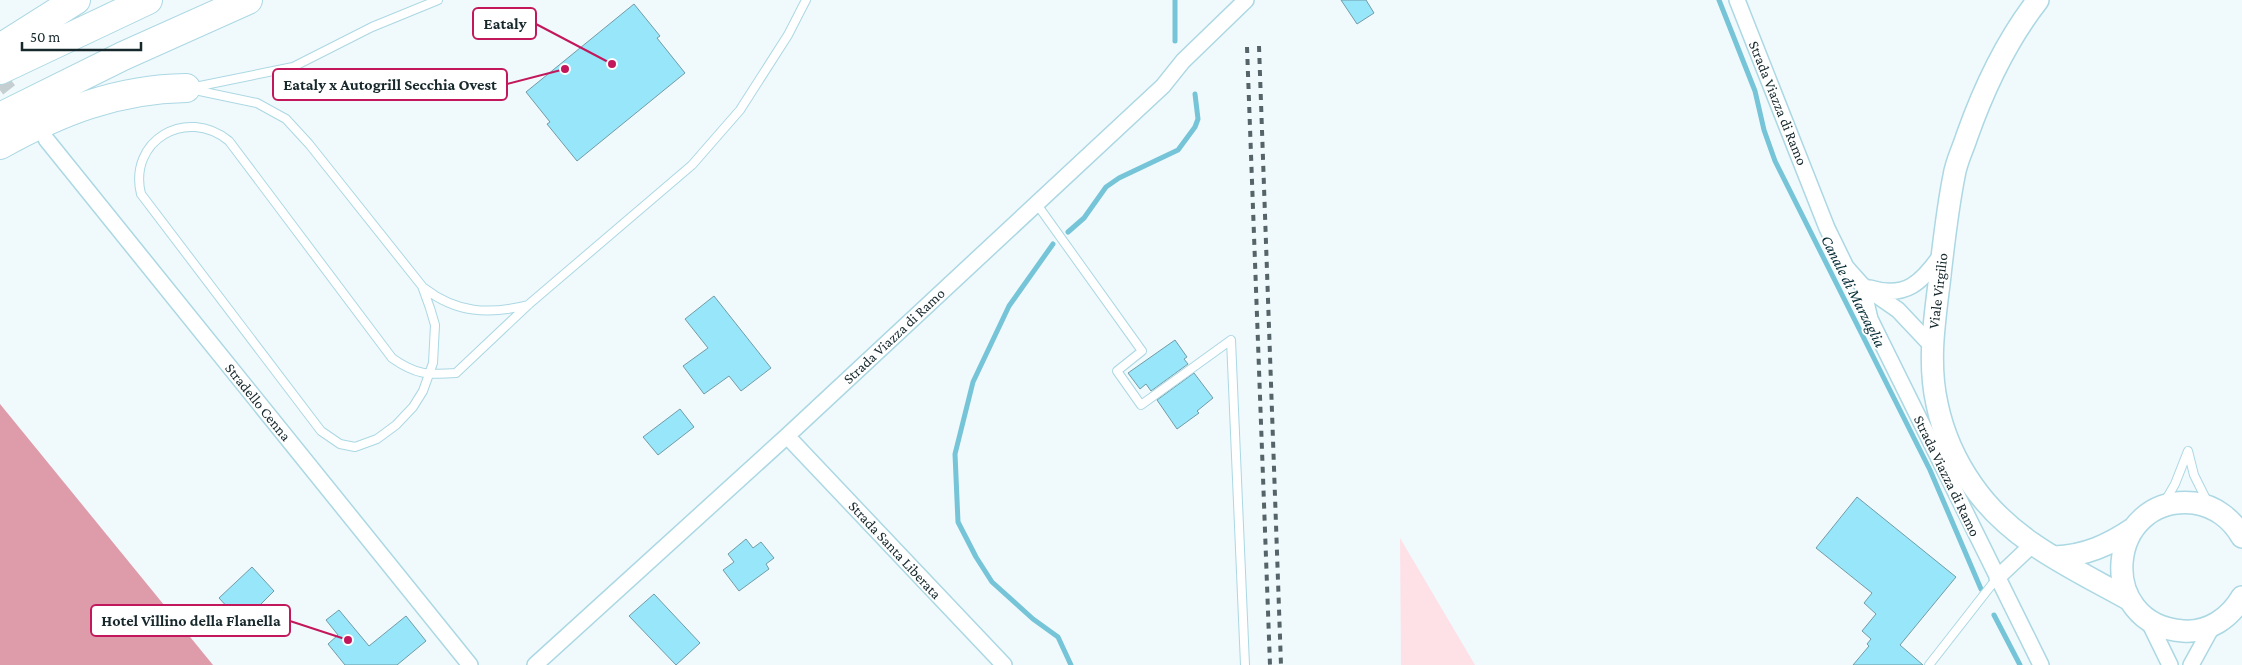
<svg xmlns="http://www.w3.org/2000/svg" width="2242" height="665" font-family="'Crimson Pro',serif">
  <rect width="100%" height="100%" fill="#f0f9fc"/>
  <path fill="#fee1e6" d="M1400,538L1475,665H1401Z"/>
  <path fill="#de9ba9" d="M0,404L213,665H0Z"/>
  <g fill="none" stroke-linecap="round" stroke-linejoin="round">
    <path stroke="#75c4d7" stroke-width="5" d="M1175,0V41
      M1719,0L1755,91L1764,130L1775,161L1930,470L1981,589
      M1068,232L1084,218L1106,187L1119,178L1178,150L1195,127L1198,119L1195,94
      M1053,244L1009,306L973,382L955,454L958,522L976,557L992,582L1033,619L1058,637L1071,665
      M1994,615L2020,665"/>
  </g>
  <path fill="#97e6f9" stroke="#719ca7" d="M1341,0H1366L1374,13L1357,24Z
    M634,4L660,36L657,38L685,73L577,161L547,124L550,122L526,92Z
    M714,296L771,368L741,391L729,376L704,394L683,366L708,348L685,319Z
    M1175,340L1187,357L1184,359L1188,364L1151,391L1146,384L1140,389L1128,373Z
    M1194,373L1213,398L1197,411L1199,413L1177,429L1157,400Z
    M680,409L694,427L658,455L643,437Z
    M1857,497L1956,577L1900,645L1923,665H1853L1869,646L1867,644L1871,639L1862,631L1876,614L1864,603L1872,593L1816,548Z
    M746,539L753,548L761,542L774,558L766,564L769,569L739,591L723,570L734,562L728,554Z
    M252,567L274,591L242,623L219,598Z
    M654,594L700,643L676,665L629,616Z
    M339,610L369,646L406,616L426,641L397,665H345L328,644L338,635L326,620Z"/>
  <g fill="none" stroke-linecap="round" stroke-linejoin="round">
    <path stroke="#c5cfd2" stroke-width="15" stroke-dasharray="15 8" stroke-linecap="butt" d="M0,78L26,112"/>
    <defs>
      <path id="lane" d="M190,88L293,67L372,27L438,0
        M190,89L257,103L286,119L309,144L422,286L430,308L435,325L433,363L423,391L413,407L396,425L377,439L355,447L340,444L321,431L141,194C128,141 186,106 229,141L392,358C416,375 428,375 456,373L528,305L692,165L740,110L788,35L806,0
        M1036,203L1142,351L1117,371L1141,405L1231,340L1245,665
        M424,288C456,313 489,315 528,305
        M2164,503L2175,484L2188,451L2194,475L2208,503
        M1929,665L1997,578"/>
      <path id="street" d="M1737,0L1827,228L1846,267L1862,285L1898,310L1931,345
        M46,139L470,665
        M1862,285L1870,319L2041,665
        M1870,288C1906,299 1922,282 1941,255
        M787,436L1004,665
        M1997,578L2032,545
        M2148,620L2170,665
        M535,665L787,436L1163,86L1183,61L1246,0
        M2191,665L2213,625"/>
      <path id="secondary" d="M2038,0C2006,41 1984,88 1967,136C1963,149 1956,162 1954,176C1947,211 1943,248 1939,284C1934,324 1928,364 1937,404C1943,433 1956,462 1973,486C2012,542 2073,568 2130,600
        M2242,537C2232,519 2215,506 2194,503C2106,494 2094,625 2183,631C2208,633 2230,618 2242,597
        M2054,557C2085,556 2109,545 2134,528"/>
      <path id="highway" d="M0,48L76,0
        M0,70L148,0
        M0,117L123,56L248,0
        M0,145C59,112 117,89 186,88"/>
    </defs>
    <use href="#lane" stroke="#abd8e3" stroke-width="10"/>
    <use href="#street" stroke="#abd8e3" stroke-width="18"/>
    <use href="#secondary" stroke="#abd8e3" stroke-width="24"/>
    <use href="#highway" stroke="#abd8e3" stroke-width="30"/>
    <use href="#lane" stroke="#fff" stroke-width="8"/>
    <use href="#street" stroke="#fff" stroke-width="15"/>
    <use href="#secondary" stroke="#fff" stroke-width="21"/>
    <use href="#highway" stroke="#fff" stroke-width="28"/>
    <path stroke="#556468" stroke-width="4" stroke-dasharray="6 6" stroke-linecap="butt" d="M1259,46L1281,665
      M1247,47L1270,665"/>
  </g>
  <g text-anchor="middle" stroke-width="4" stroke-linejoin="round" paint-order="stroke">
    <g font-size="15" fill="#17282c" stroke="#fff">
      <text transform="translate(1778 103) rotate(68)" y="5">Strada Viazza di Ramo</text>
      <text transform="translate(1938 291) rotate(-83)" y="5">Viale Virgilio</text>
      <text transform="translate(894 336) rotate(-43)" y="5">Strada Viazza di Ramo</text>
      <text transform="translate(258 402) rotate(51)" y="5">Stradello Cenna</text>
      <text transform="translate(1947 476) rotate(64)" y="5">Strada Viazza di Ramo</text>
      <text transform="translate(895 550) rotate(47)" y="5">Strada Santa Liberata</text>
    </g>
    <g font-size="16" font-style="italic" fill="#062e37" stroke="#fff">
      <text transform="translate(1854 291) rotate(63)" y="6">Canale di Marzaglia</text>
    </g>
  </g>
  <path fill="none" stroke="#c2185b" stroke-width="2" d="M612 64L536 24M565 69L507 84M348 640L290 621"/>
  <g fill="#c2185b" stroke="#fff" stroke-width="2">
    <circle cx="612" cy="64" r="5"/>
    <circle cx="565" cy="69" r="5"/>
    <circle cx="348" cy="640" r="5"/>
  </g>
  <g fill="#fff" stroke="#c2185b" stroke-width="2">
    <rect x="473" y="8" width="63" height="31" rx="5"/>
    <rect x="273" y="69" width="234" height="31" rx="5"/>
    <rect x="91" y="605" width="199" height="31" rx="5"/>
  </g>
  <g font-size="16" text-anchor="middle" font-weight="bold" fill="#17282c">
    <text x="505" y="29">Eataly</text>
    <text x="390" y="90">Eataly x Autogrill Secchia Ovest</text>
    <text x="191" y="626">Hotel Villino della Flanella</text>
  </g>
  <path d="M22 42v8h119v-8" fill="none" stroke="#17282c" stroke-width="2.5"/>
  <text x="30" y="42" font-size="15" fill="#17282c" stroke="#ffffff" stroke-width="4" paint-order="stroke">50 m</text>
</svg>
